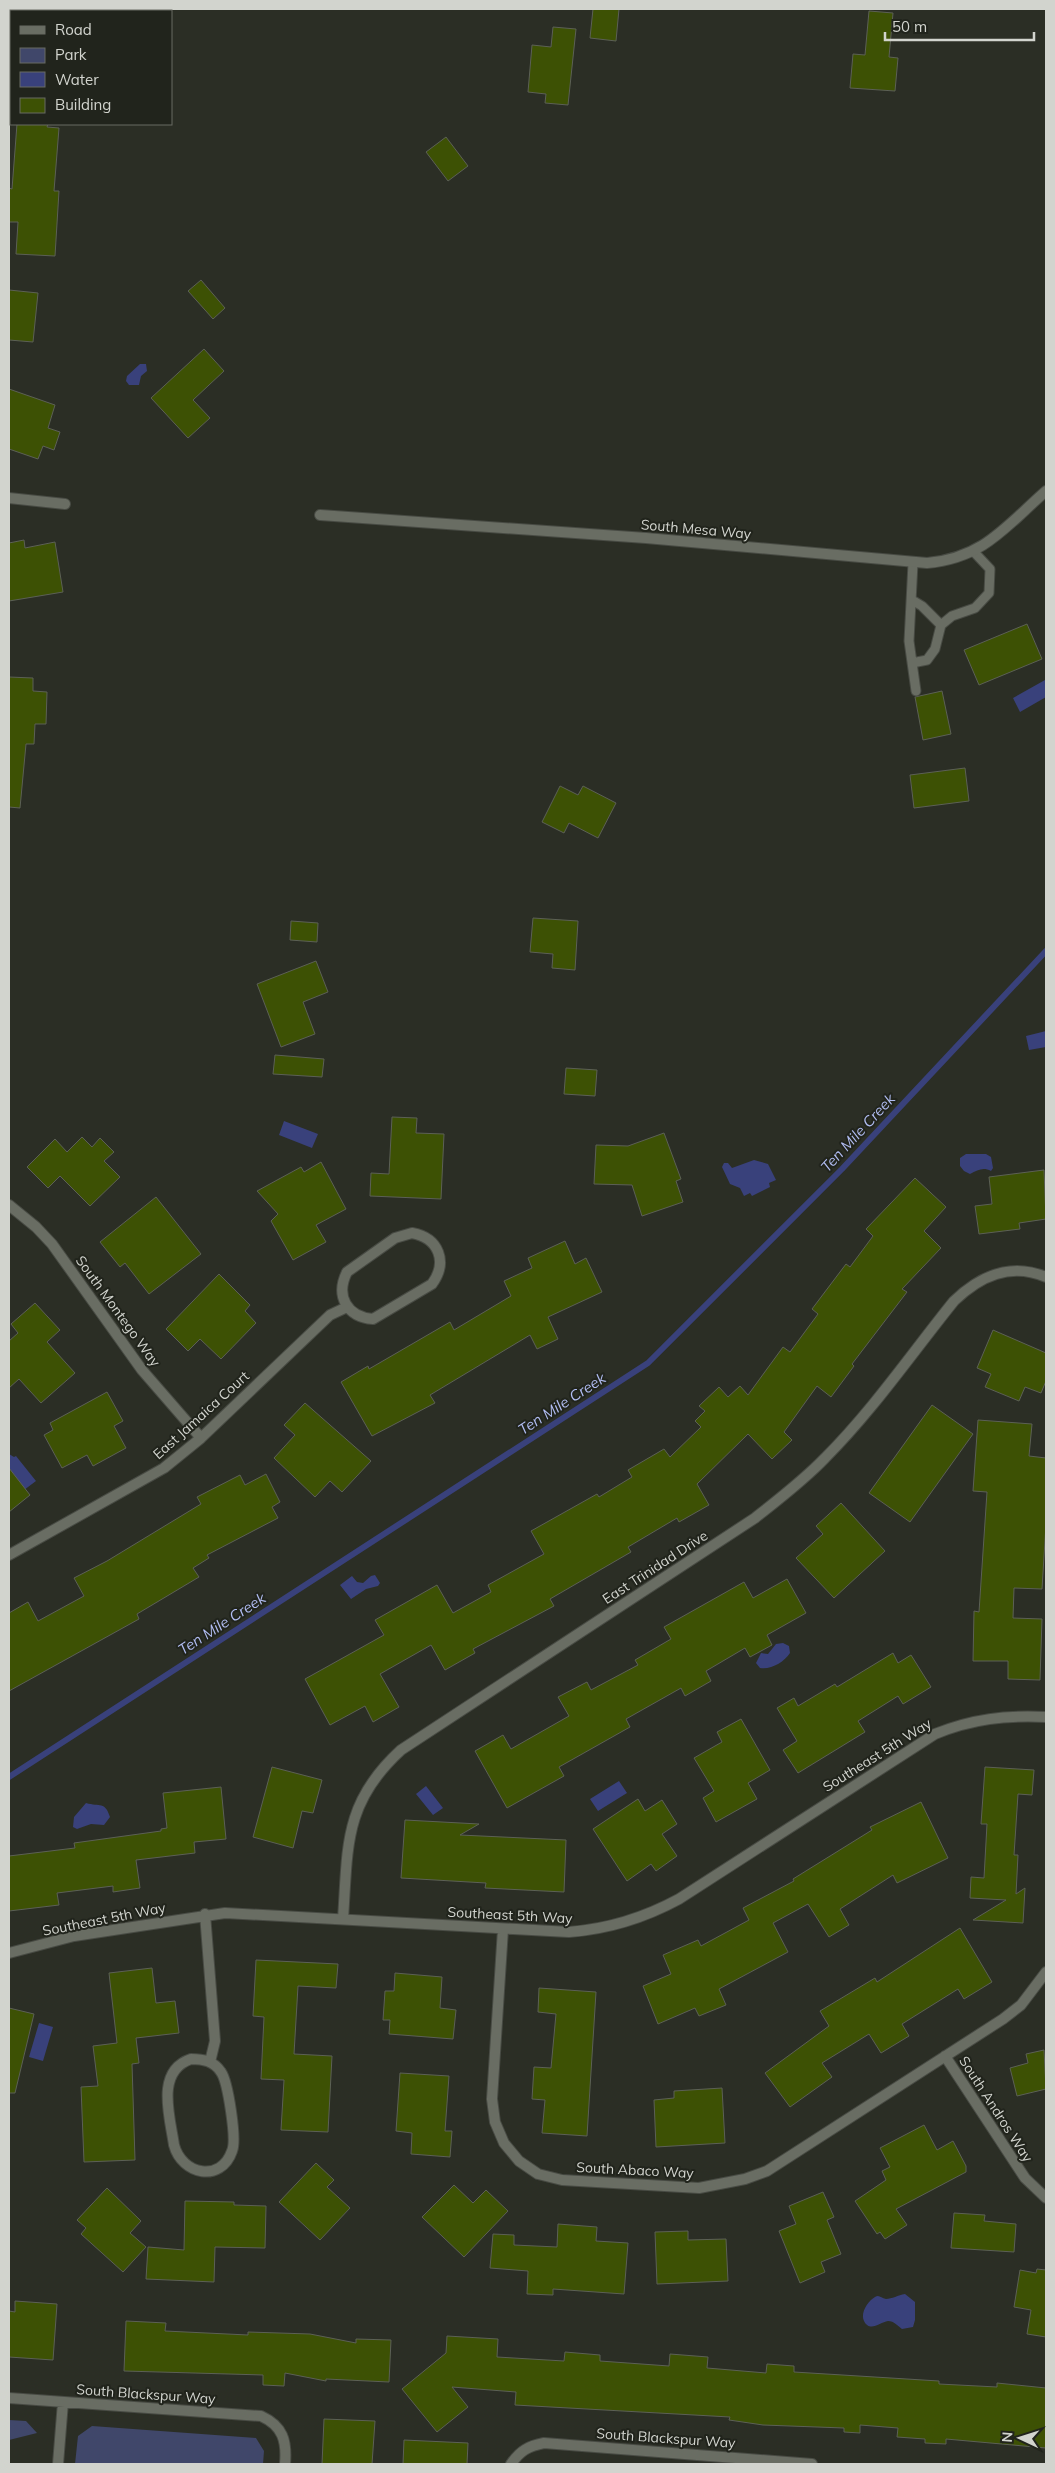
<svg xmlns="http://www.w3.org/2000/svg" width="1055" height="2473" font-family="Mulish,sans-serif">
  <rect width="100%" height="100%" fill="#2b2e25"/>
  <path fill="#40476a" d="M9,2420L26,2421L37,2433L9,2440Z
    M92,2426L256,2438L264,2451L263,2464H75L78,2436Z"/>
  <path fill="#39417b" d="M140,364H146L147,371L141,376L139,385H129L126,381L127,376Z
    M1045,680L1046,697L1020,712L1013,698Z
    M1046,1031V1047L1029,1050L1026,1036Z
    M284,1121L318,1134L312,1148L279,1135Z
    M966,1154H986L991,1157L993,1168L991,1171C983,1167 978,1170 970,1174L964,1171L960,1166V1158Z
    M754,1160L768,1164L776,1180L769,1183L770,1187L752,1196L750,1193L744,1196L740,1188L730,1184L722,1167L724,1163H728L732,1168Z
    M9,1454L14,1457L16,1456L36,1481L24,1490L9,1471Z
    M375,1575L380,1583L378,1586L366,1589L351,1599L340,1585L352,1576L357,1582L363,1583L371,1576Z
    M783,1643L789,1646L790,1653C784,1662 771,1670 760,1668L756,1663L761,1653L768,1654L776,1644Z
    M619,1781L627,1793L598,1811L590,1799Z
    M426,1786L443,1808L433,1815L416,1794Z
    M86,1803C100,1807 105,1801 110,1817L104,1825L91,1824L77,1829L73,1827L74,1817Z
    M39,2023L53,2027L43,2061L29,2057Z
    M905,2294L915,2302V2320L913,2327L902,2329C898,2326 894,2321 888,2321C880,2322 870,2333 864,2321C860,2313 868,2301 875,2297C879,2294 881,2298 886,2299C892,2299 898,2295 905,2294Z"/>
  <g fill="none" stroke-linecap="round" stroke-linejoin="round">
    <path stroke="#39417b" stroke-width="6" d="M9,1777L648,1363L842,1169L1046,951"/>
  </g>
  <path fill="#3d5104" stroke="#5c6056" d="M593,9H619L616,41L590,38Z
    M869,11L893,13L889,57L898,58L895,91L850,88L853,54L865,55Z
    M553,27L576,29L568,105L545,103L546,94L528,92L532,45L551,47Z
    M17,124H48L47,127L59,128L54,191H59L55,256L16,254L18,222H9V188L12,189Z
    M446,137L468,166L448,181L426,152Z
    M201,280L225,308L213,319L188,291Z
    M9,290L38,293L33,342L9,340Z
    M204,349L224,371L193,400L210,418L188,438L151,398Z
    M9,389L55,405L48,428L60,432L54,450L43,446L38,459L9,449Z
    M24,540L25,548L55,542L63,592L9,601V543Z
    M1027,624L1042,659L979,685L964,650Z
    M9,677L33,678V691L47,692L46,724H35L34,744H26L20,808L9,807Z
    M942,691L951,734L923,740L915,697Z
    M965,768L969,801L914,808L910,775Z
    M560,786L578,795L583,786L616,803L598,838L569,823L564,833L542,822Z
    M533,918L578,921L575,970L552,968L553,954L530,952Z
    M291,921L318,923L317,942L290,940Z
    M316,961L328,992L303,1002L315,1034L281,1047L257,984Z
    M275,1055L324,1059L322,1077L273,1074Z
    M566,1068L597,1070L595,1096L564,1094Z
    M392,1117L417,1118L416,1133L444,1134L441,1199L370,1196L371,1173L389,1174Z
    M664,1133L681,1179L676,1181L683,1202L642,1216L632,1185L594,1184L596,1145L628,1146Z
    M82,1137L92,1147L100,1138L114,1152L104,1161L120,1177L90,1206L60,1176L48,1188L27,1167L55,1139L67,1152Z
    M321,1162L346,1209L316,1225L326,1242L293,1260L271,1221L278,1214L257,1191L301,1167L304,1172Z
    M1044,1170L1046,1219L1019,1223L1020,1229L979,1234L975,1206L992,1204L989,1177Z
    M915,1178L946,1207L924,1231L941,1248L902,1289L907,1292L852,1364L854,1366L831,1397L817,1386L784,1432L792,1440L772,1459L748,1434L697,1484L709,1505L679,1522L677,1518L628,1547L631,1552L550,1599L554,1606L473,1649L475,1653L445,1670L431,1645L380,1674L399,1707L373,1722L365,1706L330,1725L305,1679L384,1635L375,1620L437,1585L453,1613L491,1592L488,1585L544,1554L531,1531L597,1494L599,1497L632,1477L628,1470L664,1449L670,1457L701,1427L695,1421L705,1411L699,1406L719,1387L728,1397L740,1386L748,1395L783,1347L790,1352L818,1314L812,1309L846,1264L850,1267L873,1236L866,1229Z
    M156,1197L201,1254L149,1294L125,1263L120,1267L100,1242Z
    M565,1241L575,1264L586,1258L602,1292L548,1317L558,1339L537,1349L530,1335L430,1395L435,1403L372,1436L341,1382L368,1366L369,1369L450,1322L454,1330L511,1296L504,1281L532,1268L528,1258Z
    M219,1274L250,1305L245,1311L256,1323L221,1359L200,1339L188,1351L166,1329Z
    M35,1303L60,1330L47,1342L75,1373L41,1403L19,1379L9,1388V1341L18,1333L11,1324Z
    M993,1330L1046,1353V1381L1041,1393L1025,1387L1019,1401L985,1387L991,1374L977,1368Z
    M107,1392L123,1421L114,1426L126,1448L93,1466L87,1455L62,1468L44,1435L53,1430L50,1423Z
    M305,1403L371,1461L342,1492L330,1481L315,1497L274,1458L295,1435L284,1425Z
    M932,1405L973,1434L910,1522L869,1493Z
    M978,1420L1032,1424L1029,1456L1046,1458V1524L1042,1589L1014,1588L1013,1618L1042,1619L1040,1680L1008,1679V1661H973L974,1611L979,1612L987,1492L973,1491Z
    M9,1468L30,1495L9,1512Z
    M266,1474L280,1502L272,1507L278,1518L207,1555L209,1558L193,1568L199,1577L137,1614L139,1619L9,1691V1613L28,1602L38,1621L84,1596L74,1578L107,1561L201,1504L197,1497L240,1475L245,1485Z
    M841,1503L885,1551L834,1598L796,1558L823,1534L816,1526Z
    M787,1579L806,1613L767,1635L772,1645L750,1657L745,1648L706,1671L711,1681L685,1696L681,1688L626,1719L630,1727L559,1767L564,1776L507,1808L475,1751L503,1735L511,1749L569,1716L558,1697L587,1682L591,1690L638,1665L635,1660L671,1639L664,1627L744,1582L753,1598Z
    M893,1653L898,1663L911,1655L931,1687L903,1704L898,1696L858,1721L865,1732L798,1773L783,1750L797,1741L777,1708L794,1698L798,1706L835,1684L837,1687Z
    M741,1719L770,1770L748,1783L757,1799L716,1822L703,1798L714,1791L694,1758L722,1742L717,1732Z
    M272,1767L322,1780L313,1813L302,1811L293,1848L253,1837Z
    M985,1767L1034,1770L1032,1795L1018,1794L1014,1855H1018L1016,1894L1025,1888L1023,1923L973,1920L1006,1900L970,1898L971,1877L984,1878L987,1824H981Z
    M221,1787L226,1839L194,1842L195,1853L136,1860L140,1888L113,1892V1886L57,1893L59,1905L9,1911V1856L75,1848L74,1843L161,1831V1829L167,1828L163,1793Z
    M638,1799L645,1811L662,1800L677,1824L662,1834L677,1856L656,1871L651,1864L627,1881L593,1829Z
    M921,1802L948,1858L897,1883L893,1875L840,1909L849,1925L829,1937L808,1904L773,1923L788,1952L719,1989L726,2005L699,2016L695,2008L658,2024L643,1986L671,1974L663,1955L698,1940L701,1946L749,1920L743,1908L794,1881L793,1879L872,1830L870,1827Z
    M405,1820L479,1824L460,1835L566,1840L564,1892L485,1888L486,1883L401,1878Z
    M960,1928L992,1982L964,1999L958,1989L902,2024L909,2036L881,2053L869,2034L822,2063L832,2077L790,2107L765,2073L829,2026L820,2011L875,1978L877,1982Z
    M256,1960L338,1964L336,1988L298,1986L294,2054L332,2056L328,2132L281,2130L284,2080L261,2079L264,2017L253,2016Z
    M152,1968L156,2003L175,2001L179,2033L136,2038L139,2063L132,2064L135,2160L84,2162L81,2087L98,2086L93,2046L117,2043L109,1973Z
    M395,1973L442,1977L440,2008L456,2010L453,2039L389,2034L390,2020H383L385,1991H394Z
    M539,1988L596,1992L587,2136L542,2133L545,2100L532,2099L534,2067L551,2068L556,2014L538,2012Z
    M9,2008L34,2014L15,2093H9Z
    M1044,2050L1046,2089L1017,2096L1010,2068L1028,2063L1026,2054Z
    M400,2073L449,2076L445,2131H452L450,2157L411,2154L412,2133L396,2131Z
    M722,2088L725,2143L656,2147L654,2100L674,2098V2091Z
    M924,2125L937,2150L953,2141L966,2166V2172L896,2209L907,2225L885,2239L880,2232L877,2234L855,2201L886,2180L882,2171L890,2167L880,2148Z
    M316,2163L334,2180L327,2187L350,2208L320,2240L279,2202Z
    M454,2185L473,2203L486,2190L508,2211L464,2257L422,2217Z
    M107,2188L141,2221L130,2233L146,2247L123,2272L81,2234L86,2228L77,2220Z
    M823,2192L834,2217L827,2220L841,2254L821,2262L825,2272L800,2283L779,2231L796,2224L789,2206Z
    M185,2201L234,2202V2205L266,2206L265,2248L215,2247L214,2282L146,2279L148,2247L184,2250Z
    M954,2213L985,2215L984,2221L1016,2224L1014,2252L951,2248Z
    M558,2224L597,2227L596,2241L628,2243L624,2294L553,2289V2295L527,2294L528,2271L490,2268L493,2234L514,2235V2245L557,2247Z
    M688,2231V2240L726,2239L728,2281L657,2284L655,2232Z
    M1037,2269L1046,2270V2337L1027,2334L1031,2310L1014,2307L1020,2270L1036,2273Z
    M15,2301L57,2304L53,2360L9,2357V2311L15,2312Z
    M126,2321L166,2323L165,2331L248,2335V2332L310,2334L356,2343V2339L391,2340L389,2382L326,2379V2381L285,2373L284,2386L263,2385V2375L124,2371Z
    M447,2336L498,2339L497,2357L564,2361L565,2352L600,2355V2361L669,2366L670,2354L708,2357L707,2368L766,2373L767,2364L794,2366V2372L939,2381V2384L997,2387V2383L1046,2388V2448L946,2439V2444L925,2443V2439L897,2437L898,2428L860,2425V2433L844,2432V2428L763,2425L729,2420L730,2417L515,2405L516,2392L452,2387L468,2407L437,2432L402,2389L446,2353Z
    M324,2419L375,2421L372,2464H322Z
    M404,2440L468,2443L467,2464H403Z"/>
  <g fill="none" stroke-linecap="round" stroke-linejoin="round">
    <defs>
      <path id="lane" d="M913,563L909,641L916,691
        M912,600L922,606L941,625
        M912,663L927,660L935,649L941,625L952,616L975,608L989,593L990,569L974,552"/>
      <path id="street" d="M9,498L65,504
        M320,515L646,538L927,563C984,558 1006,526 1046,491
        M9,1205L36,1227L52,1244L142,1370L201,1438
        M412,1233C439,1238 448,1262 432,1284L373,1319C347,1317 335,1296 347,1272L395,1238Z
        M9,1555L164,1468L201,1438L330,1315L347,1307
        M205,1914L215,2041L210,2062
        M343,1919C348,1847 343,1803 401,1750L755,1518C779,1499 804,1480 825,1458C873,1410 912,1353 954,1301C980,1276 1010,1262 1046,1277
        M503,1929L492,2099L495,2122L504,2143L519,2161L538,2174L562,2180L699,2188L745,2179L767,2171L1003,2019L1021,2005L1046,1972
        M9,1953L74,1936L225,1913L569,1932C609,1929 644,1918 679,1899L935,1734C972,1719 1006,1715 1046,1717
        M945,2056L1025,2178L1046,2198
        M191,2059C203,2059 214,2061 221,2072C228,2082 237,2140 232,2151C221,2183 182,2175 174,2145C170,2117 155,2071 191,2059Z
        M9,2398L261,2416C283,2426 287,2441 285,2464
        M58,2464L63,2402
        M511,2464C520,2451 528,2446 544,2443L812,2464"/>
    </defs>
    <use href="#lane" stroke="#484b44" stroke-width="11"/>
    <use href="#street" stroke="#484b44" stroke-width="12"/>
    <use href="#lane" stroke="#696d63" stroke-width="9"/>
    <use href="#street" stroke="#696d63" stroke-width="10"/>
  </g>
  <g text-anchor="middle" stroke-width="4" stroke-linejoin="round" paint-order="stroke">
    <g font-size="14" fill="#d2d4ce" stroke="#21241c">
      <text transform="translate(696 529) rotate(5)" y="5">South Mesa Way</text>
      <text transform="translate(118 1311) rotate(54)" y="5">South Montego Way</text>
      <text transform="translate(201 1415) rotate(-42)" y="5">East Jamaica Court</text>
      <text transform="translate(655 1567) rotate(-33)" y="5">East Trinidad Drive</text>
      <text transform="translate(877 1755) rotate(-32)" y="5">Southeast 5th Way</text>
      <text transform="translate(510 1915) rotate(3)" y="5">Southeast 5th Way</text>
      <text transform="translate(104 1919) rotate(-11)" y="5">Southeast 5th Way</text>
      <text transform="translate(996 2109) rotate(57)" y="5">South Andros Way</text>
      <text transform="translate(635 2170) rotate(3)" y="5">South Abaco Way</text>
      <text transform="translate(146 2394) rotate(4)" y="5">South Blackspur Way</text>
      <text transform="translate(666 2438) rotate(4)" y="5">South Blackspur Way</text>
    </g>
    <g font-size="15" font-style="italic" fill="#b1bdf2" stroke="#21241c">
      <text transform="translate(858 1133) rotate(-47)" y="5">Ten Mile Creek</text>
      <text transform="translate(562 1404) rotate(-33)" y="5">Ten Mile Creek</text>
      <text transform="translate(222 1624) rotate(-33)" y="5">Ten Mile Creek</text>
    </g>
  </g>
  <rect width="1055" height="2473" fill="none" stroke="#d2d4ce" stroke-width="20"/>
  <rect x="10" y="10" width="162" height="115" fill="#21241c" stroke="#686a63"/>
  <rect x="20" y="26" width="25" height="8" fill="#696d63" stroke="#686a63"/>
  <text x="55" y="35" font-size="15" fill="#d2d4ce">Road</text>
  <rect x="20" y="48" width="25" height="15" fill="#40476a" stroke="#686a63"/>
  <text x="55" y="60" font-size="15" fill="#d2d4ce">Park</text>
  <rect x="20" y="72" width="25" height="15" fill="#39417b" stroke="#686a63"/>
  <text x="55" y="85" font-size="15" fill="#d2d4ce">Water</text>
  <rect x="20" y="98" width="25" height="15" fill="#3d5104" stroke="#686a63"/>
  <text x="55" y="110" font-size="15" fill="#d2d4ce">Building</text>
  <g transform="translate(1020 2438) rotate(274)" stroke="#21241c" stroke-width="4" paint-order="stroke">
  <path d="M0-4L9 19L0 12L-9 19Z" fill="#d2d4ce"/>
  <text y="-8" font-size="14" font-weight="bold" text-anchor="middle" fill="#d2d4ce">N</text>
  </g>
  <path d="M885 32v8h149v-8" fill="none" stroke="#d2d4ce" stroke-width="2.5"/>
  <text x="892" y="32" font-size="15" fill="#d2d4ce" stroke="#21241c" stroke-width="4" paint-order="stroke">50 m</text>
</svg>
